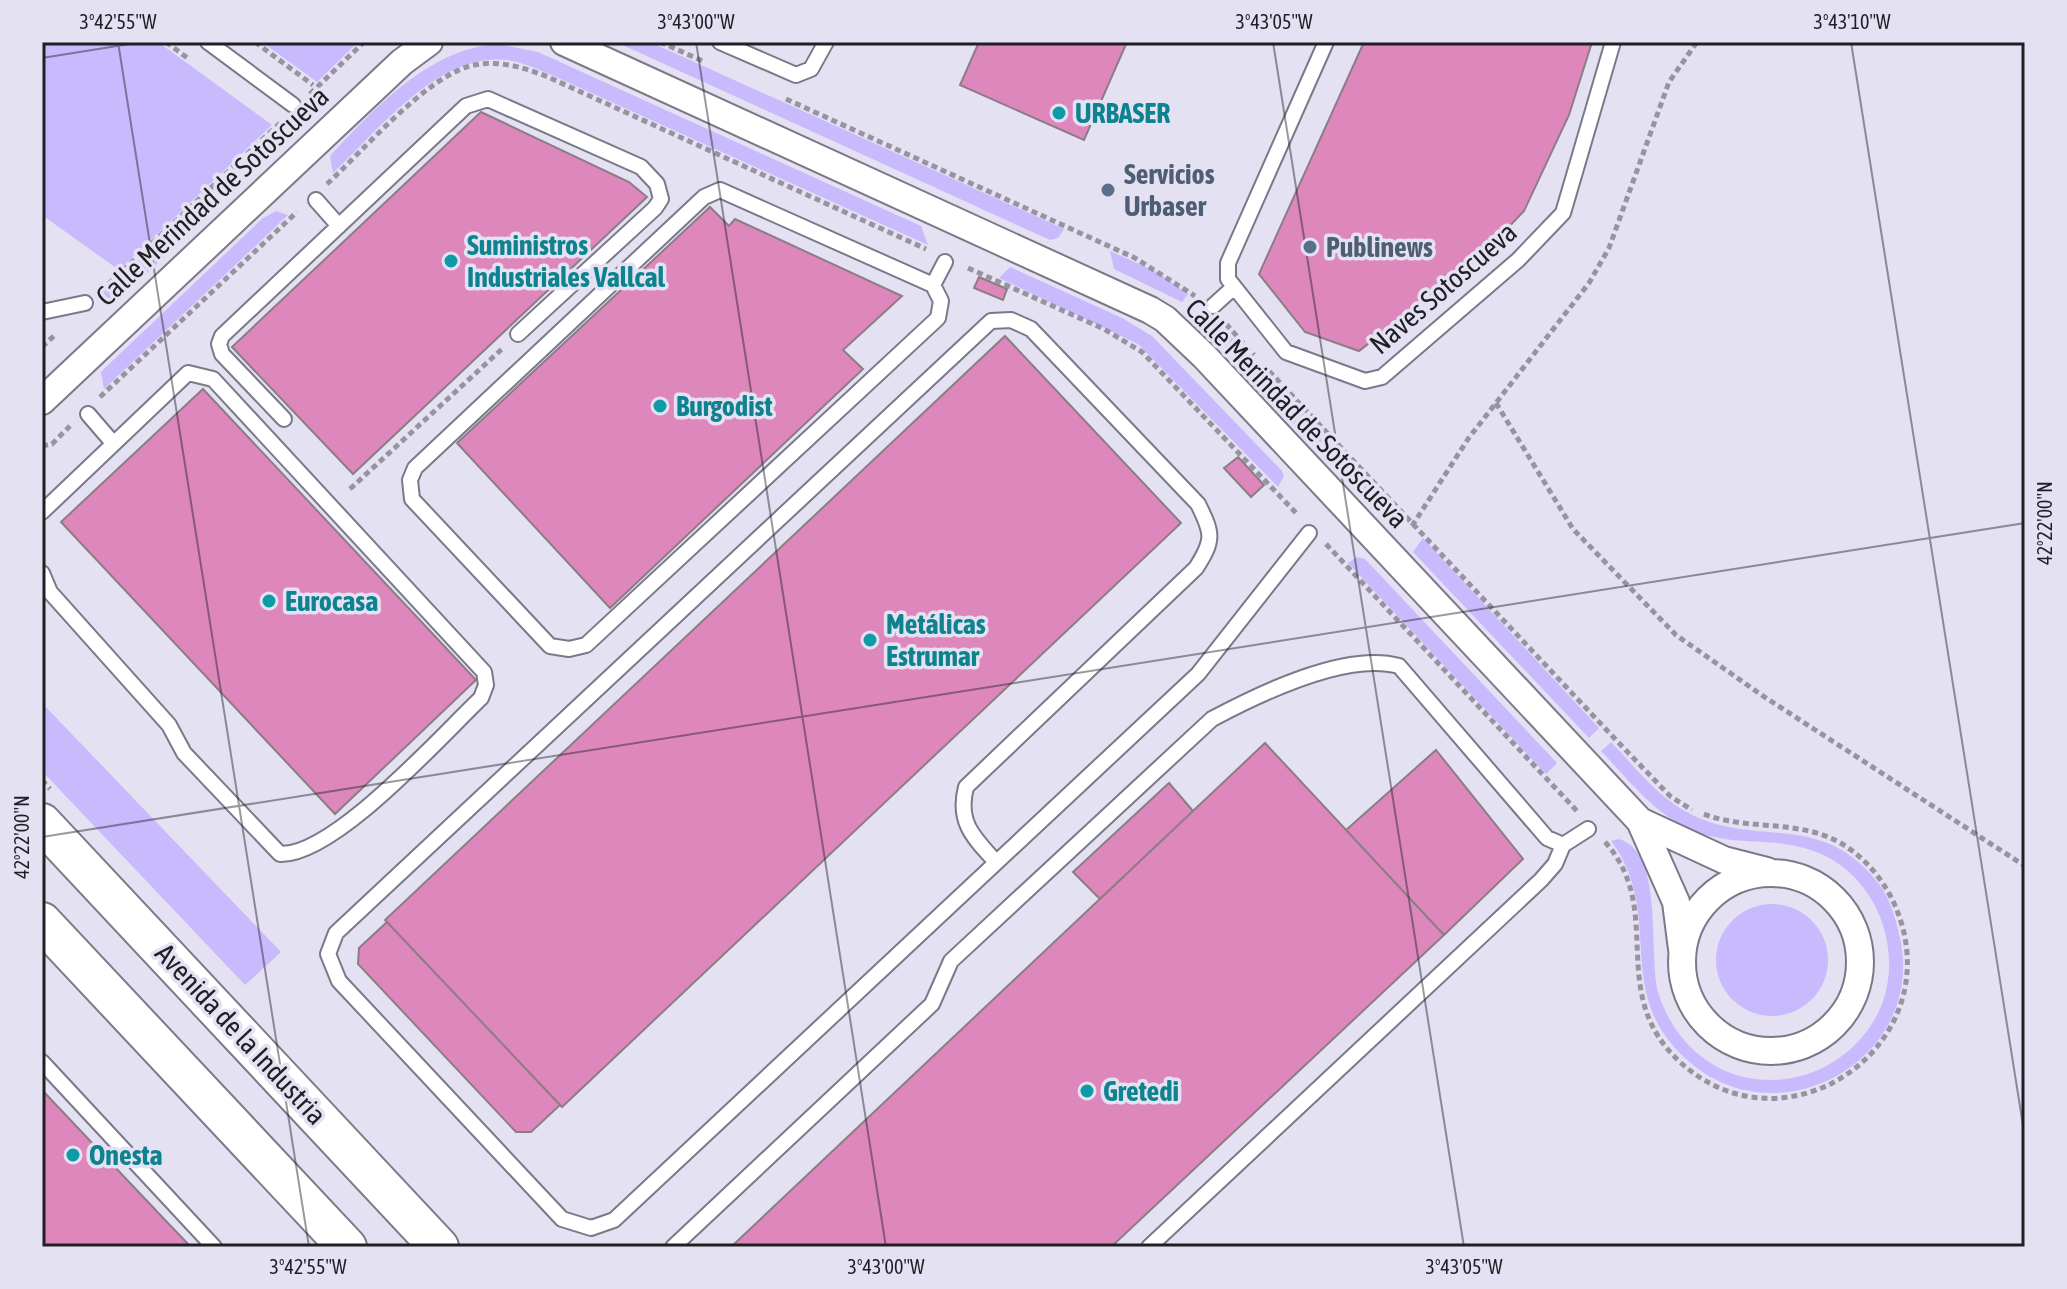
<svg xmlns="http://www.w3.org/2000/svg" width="2067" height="1289" font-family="'Asap Condensed',sans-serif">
  <rect width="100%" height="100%" fill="#e4e1f2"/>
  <path fill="#c9bafe" d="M42,42H158L272,125L119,270L42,215Z
    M262,42H358L317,82Z
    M616,42H650L1064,229L1058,238L1050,240Z
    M498,44L538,52L921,226L928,245L565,81C546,73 528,63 507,60C438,52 379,130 333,173L330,156C375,108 428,49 498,44Z
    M192,210L202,222L119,299L110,301L101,295Z
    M276,211L288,215L104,389L101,372L106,367L263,218Z
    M1110,251L1157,272L1188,294L1182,302L1114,269Z
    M1010,267L1122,318L1152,336L1282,471L1284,476L1278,487L1138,344L999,278Z
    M1227,332L1401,518L1388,524L1246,373L1222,342Z
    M1423,538L1599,728L1589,738L1413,552Z
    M1357,557L1365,559L1557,763L1546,774L1348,563Z
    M42,703L281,952L245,985L42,771Z
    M1611,742C1636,768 1659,799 1692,815C1762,848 1821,810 1879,884C1890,899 1895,916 1899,934C1930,1059 1776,1145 1684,1057C1612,990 1666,914 1611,841L1619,839C1666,853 1647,959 1659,995C1669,1026 1690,1053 1719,1068C1743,1081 1775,1083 1801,1076C1838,1066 1870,1038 1883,1001C1904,940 1870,865 1804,848C1765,837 1733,847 1692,830C1654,814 1629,780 1601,751Z
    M1716 960a56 56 0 1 1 112 0a56 56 0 1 1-112 0Z"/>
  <path fill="#de87bd" stroke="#8c7d85" stroke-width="2" d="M979,42H1127L1084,140L960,85Z
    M1364,42H1592L1569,115L1524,211L1485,252L1359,351L1305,332L1259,274Z
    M481,112L629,182L647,197L353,474L232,347Z
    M710,207L729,226L735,219L902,296L843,350L863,369L610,608L457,443Z
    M979,277L1007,289L1003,300L974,288Z
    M1005,336L1181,523L562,1107L385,920Z
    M203,389L476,680L335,814L61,522Z
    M1238,457L1264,485L1251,497L1224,468Z
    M1265,743L1444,935L1111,1247H731Z
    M1436,750L1523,859L1444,935L1346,830Z
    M1169,783L1193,811L1100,899L1073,872Z
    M387,922L560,1105L531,1132H516L358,964L359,948Z
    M42,1090L166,1221L191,1247H42Z"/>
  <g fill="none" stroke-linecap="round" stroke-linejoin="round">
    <defs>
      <path id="service" d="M208,42L293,105
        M720,42L796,75L811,69L826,42
        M1326,42L1228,263V279L1286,352L1365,381L1382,377L1518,260L1563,213L1613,42
        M316,200L339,226
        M933,285L941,301L938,318L586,645L569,649L550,646L412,499L410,480L415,468L704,197L720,190L933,285L945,262
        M1213,306L1234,287
        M42,312L85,303
        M88,414L113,443
        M284,419L222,354L219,344L222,336L466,106L488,99L641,167L657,184L661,199L655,208L518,334
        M42,512L188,373L213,379L484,672L486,685L481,698C440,737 334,856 280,854L184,753L169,725L50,592L42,573
        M996,862C973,837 957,822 966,787L1196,568C1214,540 1213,534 1198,504L1031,329L1011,320L991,321L336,933L328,954L339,981L562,1219L591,1228L614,1220L1198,674L1309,533
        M42,1062L214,1247
        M673,1247L932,1004L951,961L1212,719C1259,694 1346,651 1399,666L1547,838L1563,845
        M1149,1247L1541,880L1555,864L1563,845L1588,829"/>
      <path id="minor" d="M564,42L1150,310L1165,319L1204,356L1640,821L1676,902L1682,949
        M42,401L402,62L429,42
        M1640,821L1724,860L1767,871
        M1682 962a89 89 0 1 1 178 0a89 89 0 1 1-178 0Z"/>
      <path id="secondary" d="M42,823L439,1247
        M42,922L347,1247"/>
    </defs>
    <use href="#service" stroke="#7b7988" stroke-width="18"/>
    <use href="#minor" stroke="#7b7988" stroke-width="30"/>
    <use href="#secondary" stroke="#7b7988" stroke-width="42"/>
    <path stroke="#9694a0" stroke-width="5" stroke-dasharray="6 4" stroke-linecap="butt" d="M166,42L190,60
      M255,42L313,85
      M660,42L705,62
      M310,94L364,42
      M786,99L1135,258L1195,296
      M327,184C363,151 425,78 470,66C496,59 523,67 548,77L926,249
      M968,268L1104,329L1142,352L1297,514
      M101,291L280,123
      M1226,324L1254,355
      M42,347L56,334
      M1269,371L1617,741L1670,796L1692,810
      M100,397L297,212
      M1496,403L1573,529L1676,635L1763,696L2025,866
      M42,446L52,444L70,426
      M350,489L503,348
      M1412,526L1468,439L1589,283L1609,248L1669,82L1697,42
      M1326,544L1577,811
      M42,780L50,789
      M1605,842C1667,911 1604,993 1681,1063C1787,1158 1948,1046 1898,913C1887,883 1865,856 1837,841C1794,819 1745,831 1701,813"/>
    <use href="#service" stroke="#fff" stroke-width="14"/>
    <use href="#minor" stroke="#fff" stroke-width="26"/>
    <use href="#secondary" stroke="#fff" stroke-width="38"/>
  </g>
  <path fill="none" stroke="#201f24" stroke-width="2" stroke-opacity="0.45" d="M118,42L309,1247M696,42L886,1247M1273,42L1464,1247M1851,42L2025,1138M42,58L142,42M42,837L2025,523"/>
  <g fill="#0f9aa8" stroke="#e4e1f2" stroke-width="3">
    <circle cx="1059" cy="113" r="8"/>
    <circle cx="451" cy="261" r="8"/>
    <circle cx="660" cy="406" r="8"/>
    <circle cx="269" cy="601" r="8"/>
    <circle cx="870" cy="640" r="8"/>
    <circle cx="1087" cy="1091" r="8"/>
    <circle cx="73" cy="1155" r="8"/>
  </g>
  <g fill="#5c6f8a" stroke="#e4e1f2" stroke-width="3">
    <circle cx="1108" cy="190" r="8"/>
    <circle cx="1310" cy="247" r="8"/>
  </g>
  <g text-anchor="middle" stroke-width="7" stroke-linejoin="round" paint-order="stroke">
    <g font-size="28" font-weight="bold" fill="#0d838f" stroke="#e4e1f2" text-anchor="start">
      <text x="1075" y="123">URBASER</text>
      <text x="467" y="255">Suministros<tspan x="467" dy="32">Industriales Vallcal</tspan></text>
      <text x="676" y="416">Burgodist</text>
      <text x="285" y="611">Eurocasa</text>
      <text x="886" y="634">Metálicas<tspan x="886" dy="32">Estrumar</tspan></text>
      <text x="1103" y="1101">Gretedi</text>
      <text x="89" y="1165">Onesta</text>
    </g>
    <g font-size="28" font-weight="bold" fill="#4e5e75" stroke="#e4e1f2" text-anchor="start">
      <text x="1124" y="184">Servicios<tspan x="1124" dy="32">Urbaser</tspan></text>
      <text x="1326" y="257">Publinews</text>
    </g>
    <g font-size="28" fill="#201f24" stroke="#e4e1f2">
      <text transform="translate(212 196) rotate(-43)" y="10">Calle Merindad de Sotoscueva</text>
      <text transform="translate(1443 288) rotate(-41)" y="10">Naves Sotoscueva</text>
      <text transform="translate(1297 413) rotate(46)" y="10">Calle Merindad de Sotoscueva</text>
      <text transform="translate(241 1034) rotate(47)" y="10">Avenida de la Industria</text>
    </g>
  </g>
  <rect width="2067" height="1289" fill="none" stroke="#e4e1f2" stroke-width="88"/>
  <rect x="44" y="44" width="1979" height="1201" fill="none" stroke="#201f24" stroke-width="3"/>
  <g font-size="20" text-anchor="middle" fill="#201f24">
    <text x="118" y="29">3°42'55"W</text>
    <text x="696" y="29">3°43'00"W</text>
    <text x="1274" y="29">3°43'05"W</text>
    <text x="1852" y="29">3°43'10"W</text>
    <text transform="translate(2045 523) rotate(-90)" y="7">42°22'00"N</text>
    <text transform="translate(22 837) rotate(-90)" y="7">42°22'00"N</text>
    <text x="308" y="1274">3°42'55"W</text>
    <text x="886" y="1274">3°43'00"W</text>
    <text x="1464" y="1274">3°43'05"W</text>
  </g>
</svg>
